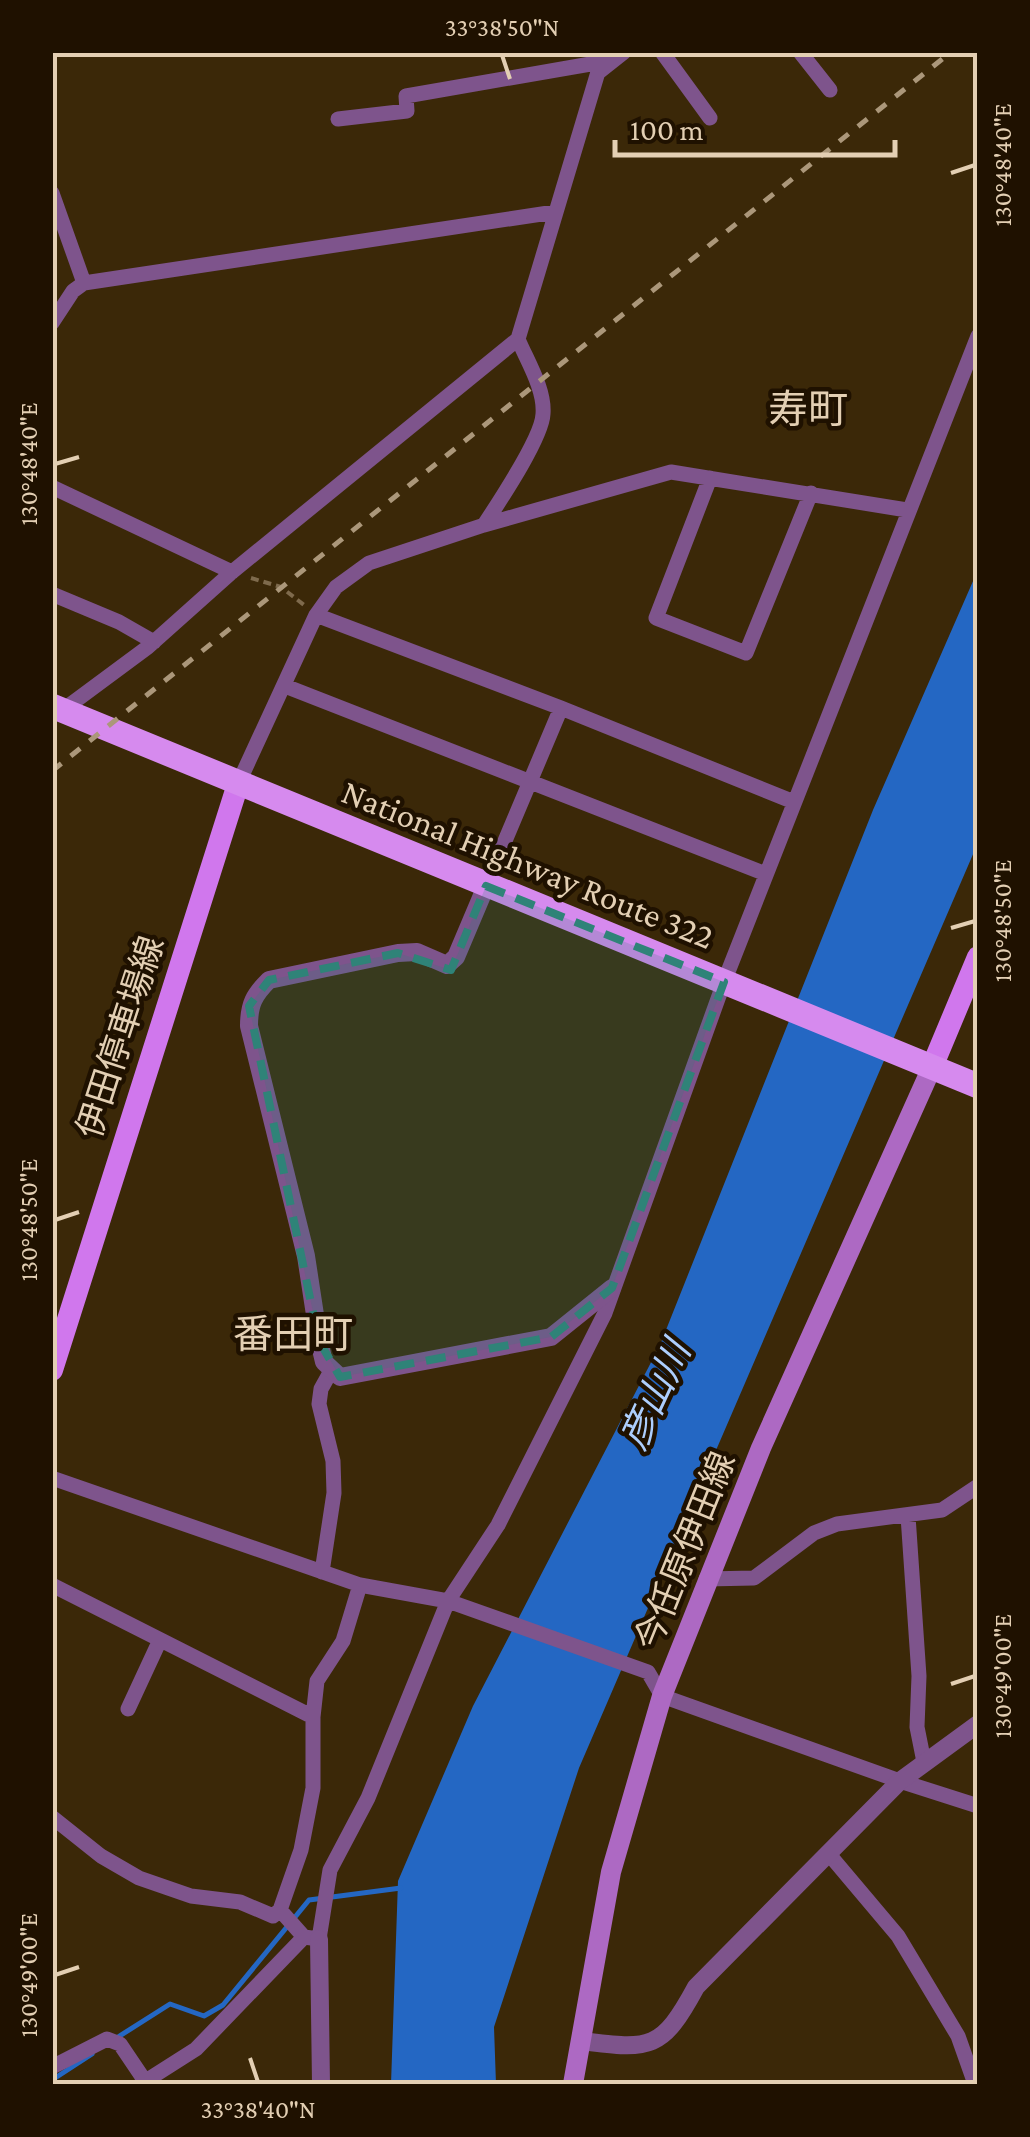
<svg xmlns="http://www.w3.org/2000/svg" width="1030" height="2137" font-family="'Crimson Pro','Noto Sans JP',serif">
  <rect width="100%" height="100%" fill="#3b2808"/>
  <path fill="#2467c3" d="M977,572V845L579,1768L494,2027L496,2084H391L398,1881L473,1706L660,1345L873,810Z"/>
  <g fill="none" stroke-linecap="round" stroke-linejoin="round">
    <path stroke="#2467c3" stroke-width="5" d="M118,2037L170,2004L204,2016L223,2005L309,1900L401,1888
      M52,2080L92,2054"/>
    <path stroke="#7e6a4c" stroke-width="4" stroke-dasharray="8 5" stroke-linecap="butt" d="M251,578L281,587L304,605"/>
    <path stroke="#7e548c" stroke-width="15" d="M662,52L710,118
      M800,52L830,90
      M600,71L624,52
      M338,119L407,111L406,96L602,62
      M52,193L84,283L73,291L52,323
      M84,283L555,212
      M710,478L656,618L746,653L811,493
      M52,487L232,572
      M484,525L671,472L907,510
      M52,594L119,622L154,642
      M316,615L561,708L794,802
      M285,686L766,874
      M63,710L148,647L232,572L518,339L604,52
      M238,784L316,615L336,587L369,563L484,525C499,502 542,438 543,414C545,389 527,361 518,339
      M486,886L561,708
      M52,1478L360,1585L448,1601L648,1672L662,1696L900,1781L978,1806
      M908,1516L919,1676L917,1727L924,1762
      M322,1572L334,1493L333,1461L319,1404L321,1389L331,1371
      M706,1579L754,1578L814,1533L837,1524L942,1510L978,1486
      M52,1585L313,1717
      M128,1709L160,1640
      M52,1817L101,1856L139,1878L191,1896L240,1902L273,1916L280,1910
      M828,1853L898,1936L958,2036L975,2084
      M280,1910L304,1937L319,1939L330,1870L368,1798L448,1601L498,1525L605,1313L724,982L978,336
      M280,1910L301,1850L313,1788V1717L317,1681L343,1641L360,1585
      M52,2067L107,2039L120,2044L147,2084
      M141,2084L196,2049L304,1937"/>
    <path stroke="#7e548c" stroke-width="18" d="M486,886L456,957L447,965L417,952L398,953L269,980C254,995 249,1004 249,1026L306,1256L319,1341L324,1362L340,1377L551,1337L612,1288
      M319,1939L321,2084
      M582,2041C651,2050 662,2050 696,1987L900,1781L978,1724"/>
    <path stroke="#ad69c3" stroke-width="20" d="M573,2084L611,1872L662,1696L761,1448L932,1067"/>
    <path stroke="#d077ed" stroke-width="22" d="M932,1067L978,957
      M52,1370L238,784"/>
    <path stroke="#d68aee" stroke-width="25" d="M52,706L978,1086"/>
    <path stroke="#ab977a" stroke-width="5" stroke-dasharray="12 12" stroke-linecap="butt" d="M52,771L951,52"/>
  </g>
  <path fill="#2f8378" fill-opacity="0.2" stroke="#2f8378" stroke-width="8" stroke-dasharray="20 12" stroke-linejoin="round" d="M486,886L724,982L612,1288L551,1337L340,1377L319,1341L249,1006L269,980L398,953L451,970Z"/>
  <path fill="none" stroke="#e3cfb3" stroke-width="4" d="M502,55L510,79M951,173L975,165M55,464L79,457M951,928L975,921M55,1220L79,1212M951,1684L975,1676M55,1975L79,1967M250,2058L258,2082"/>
  <g text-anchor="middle" stroke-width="9" stroke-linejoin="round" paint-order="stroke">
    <g font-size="35" fill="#e3cfb3" stroke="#1f1100">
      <text transform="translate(528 864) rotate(22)" y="12">National Highway Route 322</text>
      <text transform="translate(120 1037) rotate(-72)" y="12">伊田停車場線</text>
      <text transform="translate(685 1551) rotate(-68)" y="12">今任原伊田線</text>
    </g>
    <g font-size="38" font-style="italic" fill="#adcefd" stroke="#1f1100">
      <text transform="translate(655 1395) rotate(-65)" y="13">彦山川</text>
    </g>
    <g font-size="40" fill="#e3cfb3" stroke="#1f1100">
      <text x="808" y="423">寿町</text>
      <text x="293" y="1348">番田町</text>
    </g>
  </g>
  <rect width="1030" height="2137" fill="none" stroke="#1f1100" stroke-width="110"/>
  <path d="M615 140v15h280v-15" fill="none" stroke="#e3cfb3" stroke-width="5"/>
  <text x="630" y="140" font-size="30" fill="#e3cfb3" stroke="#1f1100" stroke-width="8" paint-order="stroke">100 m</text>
  <rect x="55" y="55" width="920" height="2027" fill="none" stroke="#e3cfb3" stroke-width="4"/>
  <g font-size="25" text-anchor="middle" fill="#e3cfb3">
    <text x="502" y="36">33°38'50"N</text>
    <text transform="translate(1002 165) rotate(-90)" y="9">130°48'40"E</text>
    <text transform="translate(28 464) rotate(-90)" y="9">130°48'40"E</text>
    <text transform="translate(1002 921) rotate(-90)" y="9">130°48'50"E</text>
    <text transform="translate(28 1220) rotate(-90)" y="9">130°48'50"E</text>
    <text transform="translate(1002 1676) rotate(-90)" y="9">130°49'00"E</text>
    <text transform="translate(28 1975) rotate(-90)" y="9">130°49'00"E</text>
    <text x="258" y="2118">33°38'40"N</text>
  </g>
</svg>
